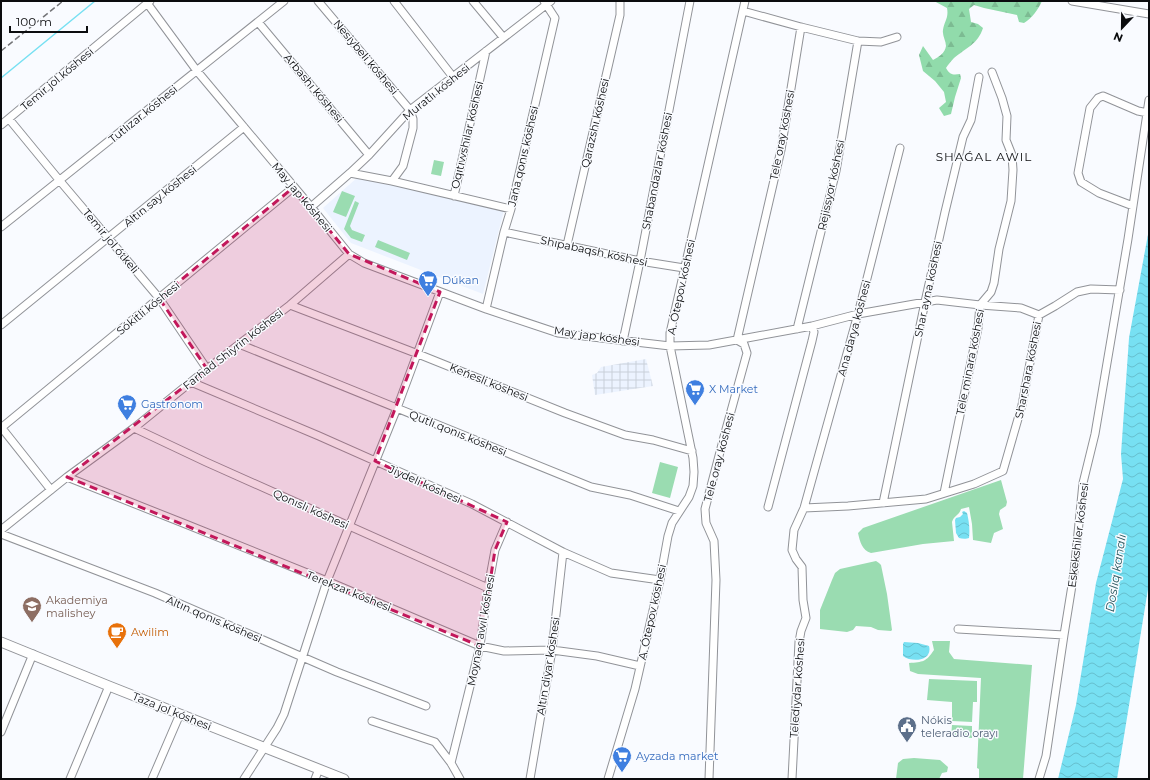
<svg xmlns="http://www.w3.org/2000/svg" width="1150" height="780" font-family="Montserrat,sans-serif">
  <defs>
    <pattern id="industrial-grid" width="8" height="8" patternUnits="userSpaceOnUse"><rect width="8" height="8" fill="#ecf3ff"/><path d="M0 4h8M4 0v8" fill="none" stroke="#c9cfd9"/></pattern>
    <pattern id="forest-firs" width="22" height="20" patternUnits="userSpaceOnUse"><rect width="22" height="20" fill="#91dbab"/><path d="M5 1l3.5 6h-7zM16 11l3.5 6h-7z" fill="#7cbb92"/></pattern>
    <pattern id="water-waves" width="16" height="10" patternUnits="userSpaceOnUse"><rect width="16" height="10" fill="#77e0f2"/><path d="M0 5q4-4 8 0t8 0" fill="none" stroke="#66bfce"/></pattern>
  </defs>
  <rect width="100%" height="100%" fill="#f9fbff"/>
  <path fill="#ecf3ff" d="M358,177L504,210L483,294L351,243L323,208Z"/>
  <path fill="url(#industrial-grid)" d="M646,359L653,386L595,395L592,375L597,373L601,367Z"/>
  <path fill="#9adcb1" d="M434,160L444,162L441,176L431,174Z
    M342,191L355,196L346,217L333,212Z
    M355,201L359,203L350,226L352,230L365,235L362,242L351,238L344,229Z
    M378,240L410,253L407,260L375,247Z
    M660,462L678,467L670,498L652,493Z
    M1001,480L1007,502L1006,506L1000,510L999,514L1003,529L994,533L991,543L973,540L972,524L969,507L961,509C959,516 954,515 952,522L954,541L923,544L871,553C862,550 860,542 858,533L863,528Z
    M876,561L879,563L881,565L887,594L892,630L891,631L878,630L871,627L856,626L853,630L847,632L820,629V610L832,580L835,573L840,569Z
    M932,641H950L949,652L954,659L1032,665L1023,779H979V769L977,768L981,678L918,674L910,671L909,663C923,662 926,662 934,650Z
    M929,679L977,681V702H973L972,722L952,721V702L927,700Z
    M952,725L972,726V738L951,737Z
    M914,758L940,760L948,767L947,772L942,773L939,779H896L898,763L903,759Z"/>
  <path fill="url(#forest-firs)" d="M934,1H1042C1038,10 1032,18 1024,23L1019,22L1017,15L984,8L974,5L969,9L971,22L978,24L983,28C978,44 966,48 954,58C951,61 948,65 946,68C950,75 953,75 960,74L961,78L955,97L951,114L944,116L939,108L946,102L944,92L935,81L923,71L919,55L923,46L933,60C939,57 945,53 946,46C946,41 942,35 943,30C944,22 949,18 947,8Z"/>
  <path fill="url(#water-waves)" d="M1149,229V583L1117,779H1058L1076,705L1096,583L1123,479L1121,454L1129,338Z
    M964,511L967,513C969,521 970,529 969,538C967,539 962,539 959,538L956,533L955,520L956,518L960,517L963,514L962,512Z
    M904,642L918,643L929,646C933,661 912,663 903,656V644Z"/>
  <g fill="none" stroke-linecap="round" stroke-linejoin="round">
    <path stroke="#77e0f2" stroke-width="1.5" d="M1,78L95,1"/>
    <defs>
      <path id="minor" d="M318,1L410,110L413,119V128L403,166L392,181
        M394,1L453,77
        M473,1L503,37
        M1072,1L1149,14
        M147,3L197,71L311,207L349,254L364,263L486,309L558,333L670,346L709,345L812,326L858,314L937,300L980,305L1021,308L1039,315L1055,306L1077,292L1091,289L1120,290
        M743,11L801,27L858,41L881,42L897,37
        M258,22L369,155
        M9,119L60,181L159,298L207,369
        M1,125L150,1
        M350,173L392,181L511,209
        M454,196L486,51
        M1133,206L1099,193L1081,182L1078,173L1090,108L1098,98L1103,96L1138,111L1148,113
        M311,207L350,173L369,155L410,110L551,1
        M1,227L284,1
        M504,232L640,261L684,268
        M567,245L620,15V1
        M290,305L418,354L565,413L625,435L653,440L692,451
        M486,309L504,232L511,209L555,18L544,1
        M1,325L244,127
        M797,329L836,171L858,41
        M623,341L640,261L690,1
        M239,344L591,487L630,495L679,511
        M191,382L319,436L472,504L563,552L611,573L660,580
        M1,427L51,490
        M1,428L294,187
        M134,428L206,462L488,588
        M67,477L188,525L327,581L480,646L504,651L552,650L597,656L640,666
        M944,493L978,328L980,305L991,292L994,283L999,249L1011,201L1013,170L1012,155L1006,140L1007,116L1002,98L992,72
        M883,503L925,302L945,212L963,137L971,120L979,77
        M768,507L812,341L814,332L812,326
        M804,508L848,506L926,499L974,484L1003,471L1022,405L1039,315
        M1,530L67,477L134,428L207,369L290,305L349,254
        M1,534L155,593L337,672L426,706
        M958,629L1064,635
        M372,721L435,742L451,763L460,779
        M1,732L33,654
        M451,763L480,646L488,588L495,550L507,522
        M70,779L109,686
        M152,779L180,714
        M244,779L277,728L284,714L327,581L397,408L440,292
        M315,779L319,769
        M530,779L552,650L563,552
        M608,779L635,689L660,580L668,536L672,523L689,497L693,486L694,472L693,458L670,346V333L745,1
        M709,779L716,580L714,541L706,523L705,509L725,433L747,353L744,344L737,340L781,150L801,27
        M792,779L799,642L801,631L806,618L803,600L802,567L796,559L792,550L794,530L804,508L858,314L900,148
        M1039,779L1046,756L1064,635L1074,573L1083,483L1095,434L1128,239L1149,100"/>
      <path id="major" d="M1,642L109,686L344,779"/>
    </defs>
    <use href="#minor" stroke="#919398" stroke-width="9"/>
    <use href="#major" stroke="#919398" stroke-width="11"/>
    <use href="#minor" stroke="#fff" stroke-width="7"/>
    <use href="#major" stroke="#fff" stroke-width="9"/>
    <path stroke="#737477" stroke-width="1.5" stroke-dasharray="6 3" stroke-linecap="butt" d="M1,51L63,1"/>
  </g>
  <path fill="#c2185b" fill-opacity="0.2" stroke="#c2185b" stroke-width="3" stroke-dasharray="8 5" stroke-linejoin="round" d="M294,187L349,254L440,292L375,461L507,522L495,550L480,646L67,477L207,369L159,298Z"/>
  <defs>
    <symbol id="supermarket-pin" viewBox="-11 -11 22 30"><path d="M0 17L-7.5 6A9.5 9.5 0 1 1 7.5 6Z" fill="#3f7fe0" stroke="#f9fbff"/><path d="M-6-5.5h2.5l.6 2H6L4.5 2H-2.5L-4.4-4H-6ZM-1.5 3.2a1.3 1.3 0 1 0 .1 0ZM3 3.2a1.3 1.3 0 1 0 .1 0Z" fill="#fff"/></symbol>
    <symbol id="school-pin" viewBox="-11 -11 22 30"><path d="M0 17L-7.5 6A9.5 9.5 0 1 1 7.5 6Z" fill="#8d6e63" stroke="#f9fbff"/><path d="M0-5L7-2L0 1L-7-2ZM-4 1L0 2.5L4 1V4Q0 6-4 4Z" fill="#fff"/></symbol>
    <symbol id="cafe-pin" viewBox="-11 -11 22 30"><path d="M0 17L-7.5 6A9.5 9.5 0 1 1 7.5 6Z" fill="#e8710a" stroke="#f9fbff"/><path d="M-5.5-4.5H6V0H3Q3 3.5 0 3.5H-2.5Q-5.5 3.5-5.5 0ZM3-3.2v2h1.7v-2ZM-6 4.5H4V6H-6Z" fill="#fff"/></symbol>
    <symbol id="civic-pin" viewBox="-11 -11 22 30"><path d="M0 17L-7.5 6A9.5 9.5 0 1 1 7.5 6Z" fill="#5c6f8a" stroke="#f9fbff"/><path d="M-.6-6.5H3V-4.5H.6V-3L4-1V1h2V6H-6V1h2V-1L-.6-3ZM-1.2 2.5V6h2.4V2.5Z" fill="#fff"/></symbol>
  </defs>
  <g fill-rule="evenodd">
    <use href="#supermarket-pin" x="417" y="269" width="22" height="30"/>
    <use href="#supermarket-pin" x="684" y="378" width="22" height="30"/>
    <use href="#supermarket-pin" x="116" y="393" width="22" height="30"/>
    <use href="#school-pin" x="21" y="595" width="22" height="30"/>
    <use href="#cafe-pin" x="106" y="621" width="22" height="30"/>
    <use href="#civic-pin" x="896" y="715" width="22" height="30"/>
    <use href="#supermarket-pin" x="611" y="745" width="22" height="30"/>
  </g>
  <g text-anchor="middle" stroke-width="3" stroke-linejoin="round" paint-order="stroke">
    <g font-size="11" fill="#0b0c0e" stroke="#f9fbff">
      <text transform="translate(366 57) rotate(50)" y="4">Nesiybeli kóshesi</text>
      <text transform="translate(57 79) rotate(-40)" y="4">Temir jol kóshesi</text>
      <text transform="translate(314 88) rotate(50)" y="4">Arbashı kóshesi</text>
      <text transform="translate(436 92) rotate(-39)" y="4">Muratlı kóshesi</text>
      <text transform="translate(143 114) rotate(-39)" y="4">Tutlızar kóshesi</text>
      <text transform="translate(595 123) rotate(-77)" y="4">Qarazshı kóshesi</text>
      <text transform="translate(467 135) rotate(-77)" y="4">Oqıtıwshılar kóshesi</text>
      <text transform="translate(782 135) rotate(-79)" y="4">Tele oray kóshesi</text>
      <text transform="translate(523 156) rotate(-77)" y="4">Jańa qonıs kóshesi</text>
      <text transform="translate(657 171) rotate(-79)" y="4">Shabandazlar kóshesi</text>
      <text transform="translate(831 185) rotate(-78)" y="4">Rejissyor kóshesi</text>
      <text transform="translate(160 196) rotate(-39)" y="4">Altın say kóshesi</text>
      <text transform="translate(302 197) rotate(50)" y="4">May jap kóshesi</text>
      <text transform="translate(111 241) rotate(50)" y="4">Temir jol ótkeli</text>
      <text transform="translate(594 251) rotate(12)" y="4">Shıpabaqsh kóshesi</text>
      <text transform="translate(681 287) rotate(-78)" y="4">A. Ótepov kóshesi</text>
      <text transform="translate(928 289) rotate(-78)" y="4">Shar ayna kóshesi</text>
      <text transform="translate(148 308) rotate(-39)" y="4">Sókitli kóshesi</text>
      <text transform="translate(854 328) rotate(-75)" y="4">Ana darya kóshesi</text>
      <text transform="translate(597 336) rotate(8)" y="4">May jap kóshesi</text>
      <text transform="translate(233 349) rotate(-38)" y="4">Farhad Shiyrin kóshesi</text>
      <text transform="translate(970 362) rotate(-79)" y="4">Tele minara kóshesi</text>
      <text transform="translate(1028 370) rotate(-79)" y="4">Sharshara kóshesi</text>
      <text transform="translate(489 382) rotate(22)" y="4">Keńesli kóshesi</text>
      <text transform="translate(458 433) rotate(22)" y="4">Qutlı qonıs kóshesi</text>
      <text transform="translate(719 457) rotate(-75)" y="4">Tele oray kóshesi</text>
      <text transform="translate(425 484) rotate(24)" y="4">Jiydeli kóshesi</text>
      <text transform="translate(311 509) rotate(24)" y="4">Qonıslı kóshesi</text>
      <text transform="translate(1078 535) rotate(-83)" y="4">Eskekshiler kóshesi</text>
      <text transform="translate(349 591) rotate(22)" y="4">Terekzar kóshesi</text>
      <text transform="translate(652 612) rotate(-78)" y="4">A. Ótepov kóshesi</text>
      <text transform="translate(214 619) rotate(23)" y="4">Altın qonıs kóshesi</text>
      <text transform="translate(481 630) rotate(-80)" y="4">Moynaq awıl kóshesi</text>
      <text transform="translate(548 666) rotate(-81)" y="4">Altın diyar kóshesi</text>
      <text transform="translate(797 688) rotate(-86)" y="4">Telediydar kóshesi</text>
      <text transform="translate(172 711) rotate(22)" y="4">Taza jol kóshesi</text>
    </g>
    <g font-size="11" fill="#366cbe" stroke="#f9fbff" text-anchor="start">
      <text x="442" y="284">Dúkan</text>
      <text x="709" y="393">X Market</text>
      <text x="141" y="408">Gastronom</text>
      <text x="636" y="760">Ayzada market</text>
    </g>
    <g font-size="11" fill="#785e54" stroke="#f9fbff" text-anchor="start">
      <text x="46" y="604">Akademiya<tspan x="46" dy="13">malishey</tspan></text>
    </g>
    <g font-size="11" fill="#c56008" stroke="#f9fbff" text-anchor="start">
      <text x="131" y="636">Awilim</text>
    </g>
    <g font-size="11" fill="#4e5e75" stroke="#f9fbff" text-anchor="start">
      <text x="921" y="724">Nókis<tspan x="921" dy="13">teleradio orayı</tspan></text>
    </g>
    <g font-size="12" letter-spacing="1" fill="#0b0c0e" stroke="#f9fbff">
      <text x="984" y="161">SHAǴAL AWIL</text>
    </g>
    <g font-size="12" font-style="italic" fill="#27565d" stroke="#f9fbff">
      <text transform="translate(1116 573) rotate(-81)" y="4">Doslıq kanalı</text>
    </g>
  </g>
  <rect width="1150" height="780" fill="none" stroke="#0b0c0e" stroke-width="4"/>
  <g transform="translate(1122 28) rotate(202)" stroke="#f9fbff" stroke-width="3" paint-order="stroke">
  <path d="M0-3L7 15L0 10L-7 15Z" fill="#0b0c0e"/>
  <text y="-6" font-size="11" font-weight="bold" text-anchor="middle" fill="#0b0c0e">N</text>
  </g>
  <path d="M10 26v6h77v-6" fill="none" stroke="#0b0c0e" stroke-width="2"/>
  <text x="16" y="26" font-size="12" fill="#0b0c0e" stroke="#f9fbff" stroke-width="3" paint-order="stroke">100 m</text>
</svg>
